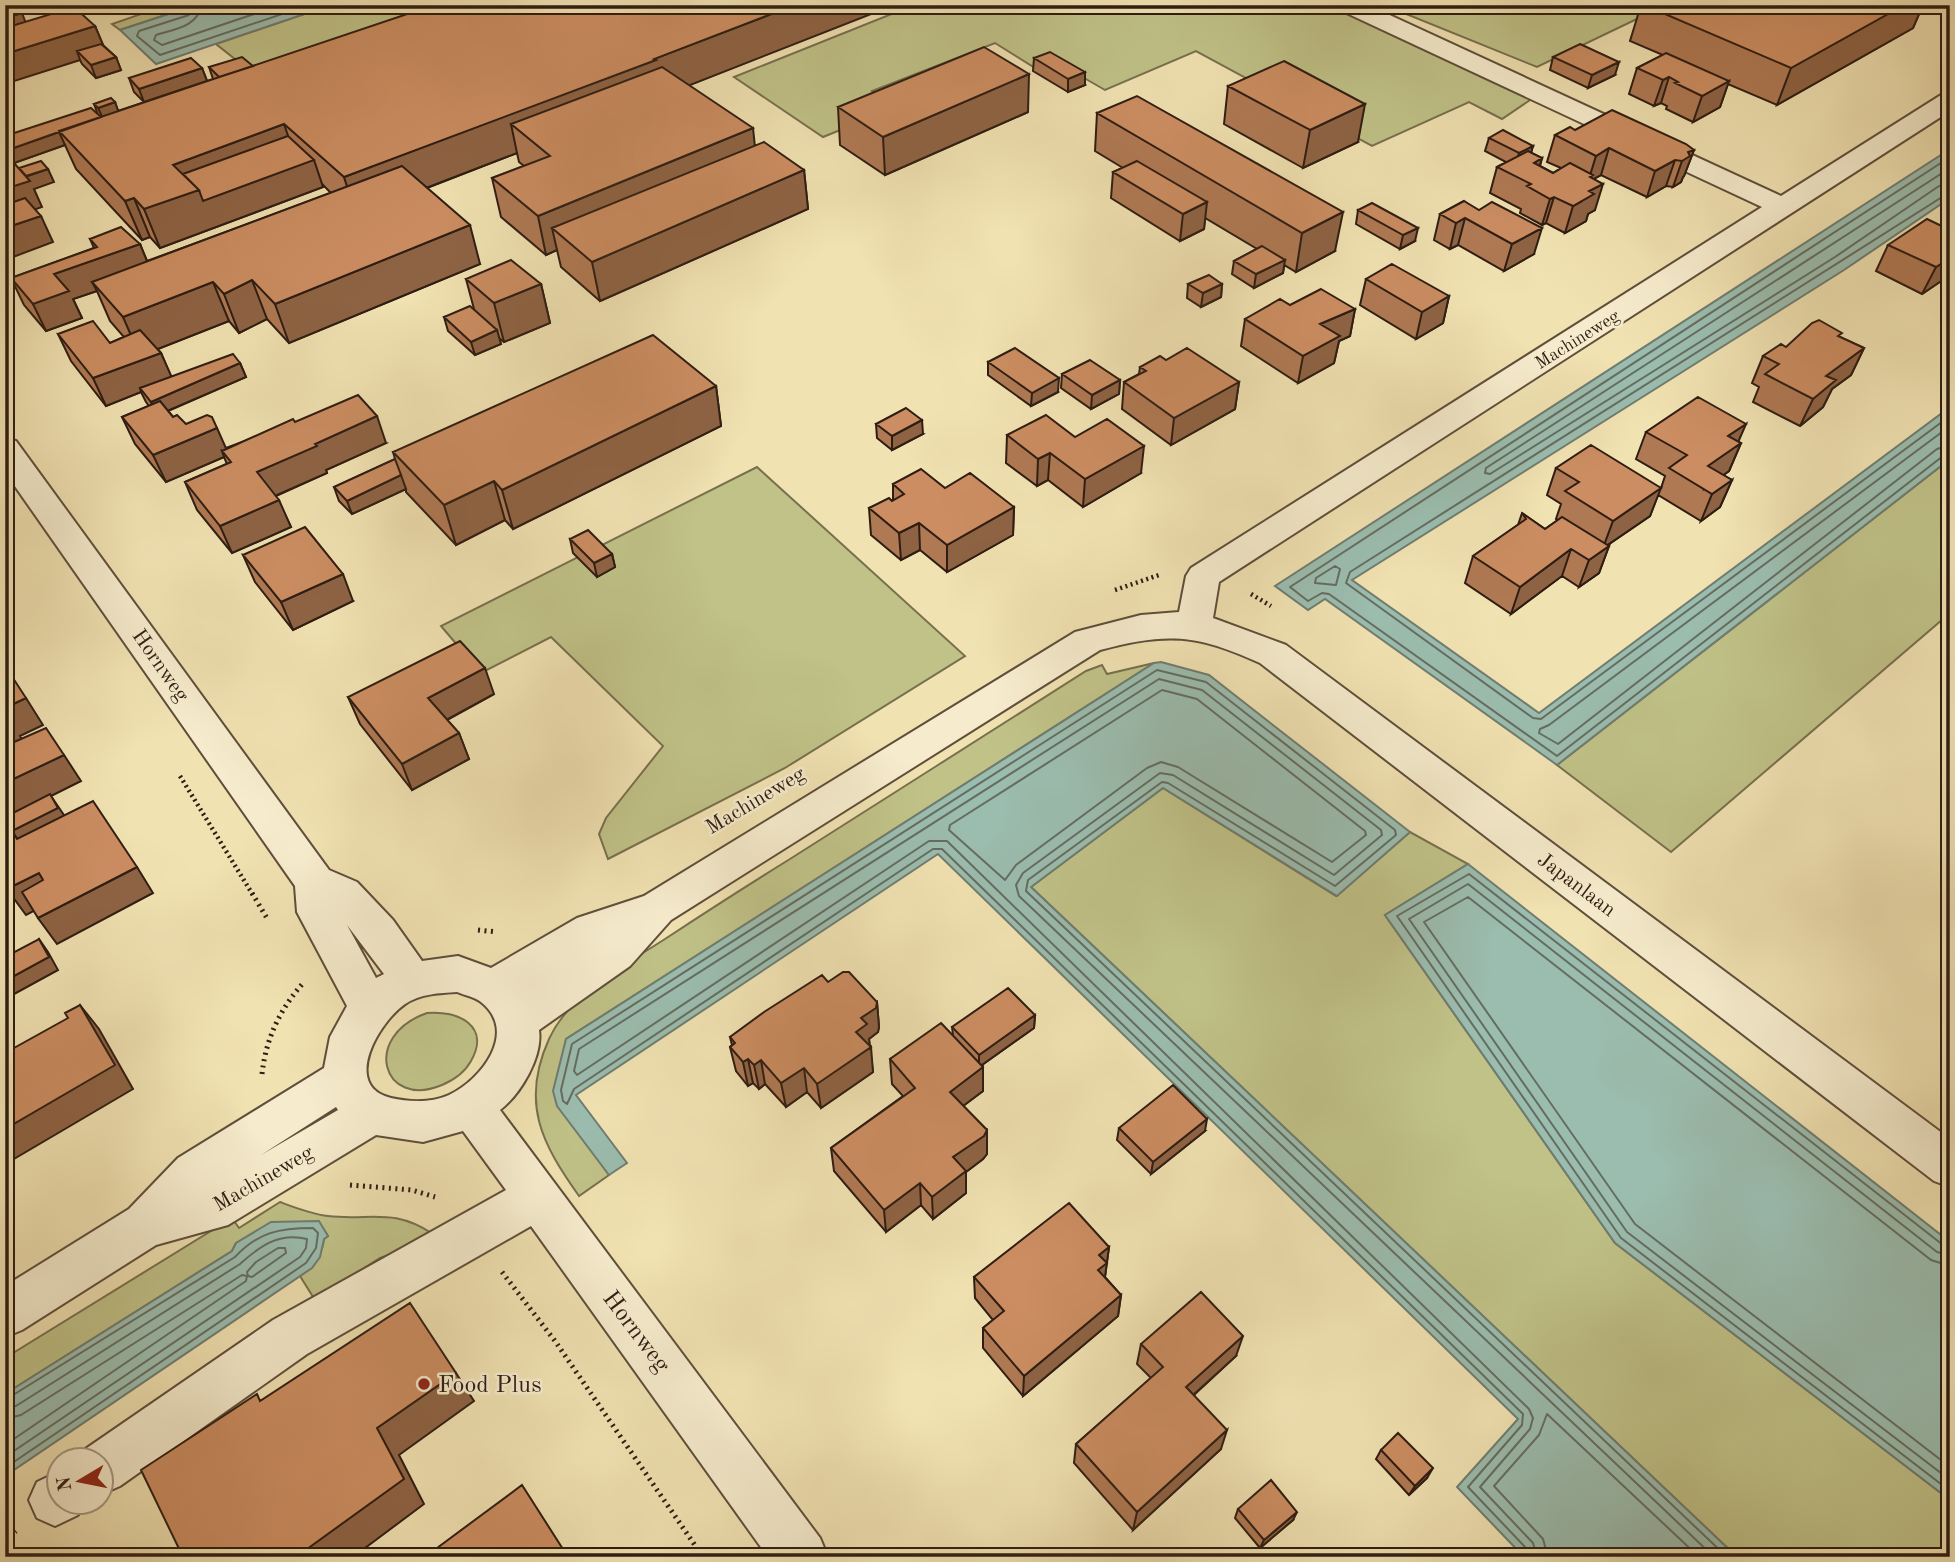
<svg xmlns="http://www.w3.org/2000/svg" width="1955" height="1562" font-family="'Old Standard TT',serif">
  <rect width="100%" height="100%" fill="#f1e2b2"/>
  <filter id="stains"><feTurbulence type="fractalNoise" baseFrequency=".00286" numOctaves="4"/><feColorMatrix values="0 0 0 0 .2 0 0 0 0 .09 0 0 0 0 .02 0 0 0 .5 -.17"/></filter>
  <radialGradient id="worn" r=".72"><stop offset=".6" stop-color="#630" stop-opacity="0"/><stop offset="1" stop-color="#630" stop-opacity=".3"/></radialGradient>
  <path fill="#c0c288" stroke="#77704e" stroke-width="2" d="M167,5H196L120,30L112,24Z
    M331,5H537L279,94L216,44Z
    M914,5H1342L1536,96L1502,119L1469,102L1372,146L1196,51L1105,90L1058,63L1040,71L995,43L872,91L894,108L823,137L734,77Z
    M1384,5H1666L1537,67Z
    M1950,459V613L1671,852L1557,765Z
    M757,467L965,656L785,768L608,859L599,834L606,818L663,746L551,637L481,673L441,626Z
    M1154,663L566,1039L560,1108L609,1175L579,1196C542,1144 520,1103 549,1039C570,993 625,965 665,939C706,912 748,885 790,859C889,796 987,734 1086,671L1102,665L1107,674Z
    M1163,788L1336,896L1410,832L1468,864L1385,915L1615,1243L1950,1500V1557H1737L1031,887Z
    M427,1013C458,1010 491,1026 471,1061C465,1072 454,1080 442,1085C382,1110 361,1036 427,1013Z
    M280,1202C296,1208 311,1214 328,1216C370,1221 392,1207 433,1234L409,1248L380,1258L315,1300L300,1276C313,1267 322,1256 324,1239L328,1236L318,1221L236,1243L232,1251L5,1394V1358L232,1218L239,1228Z"/>
  <path fill="#9bbdaf" stroke="#6f7d71" stroke-width="2" d="M196,5H331L156,64L120,30Z
    M1950,149V198L1844,270L1352,580L1539,713L1950,407V459L1557,765L1325,599L1308,610L1275,586Z
    M1161,662L1209,675L1410,832L1337,896L1163,788L1031,887L1737,1557H1524L1457,1487L1518,1419L938,854L576,1095L627,1163L609,1175L557,1106L553,1091L566,1039L1154,663Z
    M1468,864L1950,1242V1500L1615,1243L1385,915Z
    M319,1221L328,1236L324,1239L320,1257L312,1268L5,1476V1394L232,1251L236,1243L271,1222Z"/>
  <g fill="none" stroke-linecap="round" stroke-linejoin="round">
    <path stroke="#646d61" stroke-width="2" d="M193,5L189,15L139,31L137,36L160,55L309,5
      M202,5C197,27 175,29 156,35L154,40L162,45L281,5
      M1950,157L1290,587L1308,601L1322,593L1329,594L1557,756L1943,456L1950,454
      M1950,168L1486,468L1485,473L1490,474L1835,257L1939,186L1950,184
      M1950,192L1350,572L1346,583L1533,718L1541,719L1950,416
      M1950,426L1549,725L1540,729L1539,733L1558,744L1937,449L1950,445
      M1335,566L1340,569L1336,585L1315,583L1316,578Z
      M1162,690L1197,699L1365,831L1366,835L1332,862L1178,767L1161,762L1147,768L1016,865L1005,880L949,830L950,825Z
      M1950,1247L1943,1245L1469,874L1397,916L1621,1238L1950,1491
      M278,1248H285L286,1253L252,1277L248,1276L247,1272L256,1262Z
      M1950,1255L1937,1252L1468,884L1409,919L1627,1232L1950,1480
      M1950,1266L1931,1260L1468,897L1424,922L1635,1224L1950,1467
      M5,1400L235,1257C258,1232 280,1228 313,1228L318,1233L316,1248L306,1263L5,1468
      M5,1408L16,1406L240,1264C260,1246 279,1232 307,1239L306,1248L300,1257L5,1457
      M5,1419L21,1415L242,1275L247,1276L246,1281L5,1445
      M1529,1557L1527,1549L1468,1487L1522,1425L1523,1414L942,849H933L574,1089L567,1104L563,1101L561,1090L572,1044L1157,670L1206,682L1395,830L1396,835L1335,886L1168,783L1162,782L1028,880L1026,891L1727,1557
      M1537,1557L1533,1543L1480,1487L1530,1429L1533,1418L1529,1409L947,841H929L577,1075L574,1071L579,1049L1159,679L1202,690L1381,830L1382,835L1334,875L1173,775L1160,773L1023,873L1016,885L1019,896L1714,1557
      M1548,1557L1543,1539L1494,1486L1539,1435L1547,1414L1699,1557"/>
    <defs>
      <path id="minor" d="M1336,5H1368L1781,196L1941,95L1950,92V111L1219,582L1213,618L1286,645L1950,1139V1187L1934,1181L1260,663C1196,634 1168,632 1100,650L671,920L630,966L539,1030C543,1056 521,1094 500,1110L820,1538L828,1557H768L531,1226L307,1354L120,1486L102,1494V1460H79L84,1450L273,1320L506,1190L463,1131L423,1142L376,1135L228,1225L156,1245L22,1330L5,1337V1286L129,1209L178,1158L324,1068L330,1037L347,1006L297,912L295,886L5,472V438L16,441L329,870L357,882L393,920L422,961L458,956L491,968L577,918L644,896L1075,632L1141,615L1179,612L1186,576L1191,568L1762,207L1340,10ZM347,925L384,974L376,978ZM457,992C464,995 475,997 481,1002C519,1032 481,1080 449,1095C431,1103 409,1102 391,1098C341,1086 379,1022 405,1004C420,994 439,993 457,992ZM336,1107L338,1110L261,1155Z
        M60,1471V1502H84L78,1515L55,1526L37,1518L29,1500L37,1482Z"/>
    </defs>
    <use href="#minor" stroke="#5f4e3b" stroke-width="4"/>
    <path stroke="#2e1d13" stroke-width="4.5" stroke-dasharray="2 3.5" stroke-linecap="butt" d="M1115,590L1159,575
      M1251,594L1271,606
      M180,776L253,895"/>
    <path stroke="#2e1d13" stroke-width="5" stroke-dasharray="2 4.5" stroke-linecap="butt" d="M252,893L268,920
      M478,930L497,932
      M262,1074C266,1038 280,1009 304,982
      M350,1185L412,1190L435,1197
      M502,1272L555,1341L703,1557
      M5,1540L16,1531"/>
    <use href="#minor" fill="#f6eccd" fill-rule="evenodd"/>
  </g>
  <path fill="#af7953" stroke="#2e1d13" stroke-width="2" d="M1641,5H1923L1913,28L1777,105L1728,84L1720,107L1693,122L1666,109L1667,106L1661,103L1654,106L1629,94L1637,68L1663,55L1630,41Z
    M25,22L95,26L103,45L116,57L121,70L96,78L82,64L80,60Z
    M844,24L689,85L755,145L804,170L808,209L600,301L561,267L557,250L546,255L501,217L492,178L524,166L519,162L517,153L427,188L480,264L289,343L267,319L239,333L229,321L158,349L161,353L171,377L240,363L246,377L168,411L173,417L226,448L295,422L386,443L326,470L327,473L276,496L291,527L232,553L197,510L185,482L227,464L224,457L166,482L135,444L122,417L149,406L146,402L141,392L106,406L71,361L58,334L110,343L124,337L110,321L97,291L73,299L82,318L46,331L24,305L11,278L94,248L90,239L140,244L147,261L331,193L323,185V187L160,248L150,237L142,240L76,169L65,145L14,163L5,153V136L98,115L94,104L115,102L118,111L213,79L209,67L253,66Z
    M1553,57L1615,75L1588,88L1550,70Z
    M1034,58L1085,85L1068,92L1033,71Z
    M202,68L207,81L144,102L134,92L129,78Z
    M1228,86L1358,142L1303,168L1224,124Z
    M838,107L1028,112L885,175L840,145Z
    M1097,113L1335,251L1296,272L1284,265L1283,273L1254,288L1232,274L1234,261L1257,249L1205,218L1204,229L1180,241L1111,198L1113,172L1123,168L1095,151Z
    M1575,130L1694,150L1684,176L1683,177L1681,182L1673,187L1666,186L1647,197L1601,175L1593,179L1595,210L1588,214L1586,221L1565,233L1546,223L1542,225L1520,213L1521,209L1490,193L1497,167L1506,162L1485,151L1489,138L1533,146L1531,153L1542,158L1540,166L1553,173L1561,168L1547,162L1555,135Z
    M1464,201L1534,254L1504,271L1458,245L1450,249L1434,240L1440,214Z
    M1358,210L1415,241L1400,249L1356,224Z
    M1950,230V275L1922,294L1876,271L1888,245Z
    M466,279L541,284L550,323L504,342L499,338L501,344L475,355L448,331L444,317L474,309Z
    M1366,279L1449,296L1443,323L1416,339L1360,305Z
    M1188,284H1222L1221,297L1201,307L1187,298Z
    M1290,305L1355,309L1350,336L1339,341L1334,363L1298,383L1241,346L1245,319Z
    M1840,337L1864,348L1851,375L1832,389L1823,407L1800,426L1753,402L1759,387L1752,383L1763,356L1786,347Z
    M1166,360L1239,382L1235,409L1171,445L1122,409L1124,382L1139,374L1140,367Z
    M988,362L1058,392L1031,406L988,375Z
    M1062,374L1120,380L1119,394L1091,409L1061,388Z
    M716,386L721,426L513,529L505,520L456,545L406,492V489L352,514L339,501L334,487L395,459L393,452Z
    M876,424L923,434L892,450L877,438Z
    M1646,432L1738,442L1741,443L1729,471L1723,475L1732,480L1720,507L1701,521L1658,495L1650,516L1608,545L1609,546L1599,573L1579,587L1562,576L1511,614L1465,583L1473,556L1518,525L1522,513L1545,529L1558,520L1556,519L1561,504L1547,495L1556,468L1661,488L1665,476L1636,459Z
    M1007,435L1075,437L1141,473L1083,507L1048,480L1037,486L1006,463Z
    M893,484L945,488L1014,507L1013,535L947,572L920,550L901,560L871,535L869,508L893,500Z
    M570,539L612,554L615,567L597,577L573,553Z
    M243,555L353,601L293,630L255,582Z
    M494,694L447,720L459,733L469,759L412,790L360,724L348,697Z
    M877,1002L879,1027L878,1032L869,1039L873,1072L821,1108L807,1092L786,1107L765,1084L759,1089L753,1083L748,1086L736,1071L730,1047L732,1045L730,1037Z
    M1035,1015L1034,1028L982,1065L983,1067V1091L963,1106L987,1130V1154L983,1159L966,1172V1193L933,1219L921,1205L886,1232L834,1171L831,1148L903,1096L892,1084L890,1059L953,1035L952,1027Z
    M1119,1128L1205,1131L1151,1174L1117,1140Z
    M1109,1247L1105,1277L1121,1295L1118,1316L1023,1396L983,1348V1328L993,1320L975,1298L974,1277Z
    M1141,1344L1236,1356L1194,1395L1221,1449L1133,1530L1074,1463L1076,1444L1151,1378L1137,1364Z
    M1381,1450L1427,1478L1409,1495L1376,1459Z
    M1238,1509L1293,1520L1260,1548L1235,1518Z"/>
  <path fill="#8e6344" stroke="#2e1d13" stroke-width="2" d="M795,5H894L662,96L511,124L517,153L356,215L344,177Z
    M1904,5H1923L1913,28L1777,105L1791,68Z
    M22,13L27,26L5,33V18Z
    M95,26L106,52L77,51L80,60L5,84V54Z
    M116,57L121,70L96,78L91,65Z
    M1619,62L1615,75L1588,88L1592,75Z
    M202,68L207,81L144,102L139,89Z
    M1085,72V85L1068,92V79Z
    M1029,74L1028,112L885,175L883,137Z
    M1669,77L1661,103L1654,106L1663,80Z
    M1729,81L1720,107L1693,122L1702,96Z
    M115,102L120,116L104,121L98,108Z
    M1365,104L1358,142L1303,168L1310,130Z
    M284,124L297,162L314,160L323,187L160,248L144,209L173,165Z
    M753,128L757,166L552,228L557,250L546,255L538,216Z
    M59,132L65,145L14,163L8,150Z
    M1533,146L1529,159L1515,167L1519,153Z
    M1609,148L1601,175L1592,180L1589,191L1603,184L1595,210L1588,214L1586,221L1565,233L1573,206L1582,201L1596,156Z
    M1694,150L1684,176L1683,177L1681,182L1673,187L1682,161L1688,152Z
    M1542,158L1534,185V163Z
    M1675,160L1666,186L1647,197L1655,171Z
    M48,169L54,182L34,189L42,207L5,220V189L22,178Z
    M804,170L808,209L600,301L592,262Z
    M1554,197L1546,223L1542,225L1550,199Z
    M134,198L150,237L142,240L125,201Z
    M1207,202L1204,229L1180,241L1183,214Z
    M1343,212L1335,251L1296,272L1302,233Z
    M41,216L53,242L5,260V228Z
    M1465,218L1458,245L1450,249L1456,223Z
    M470,225L480,264L289,343L275,304Z
    M1418,228L1415,241L1400,249L1403,235Z
    M1542,228L1534,254L1504,271L1512,244Z
    M140,244L151,271L92,282L97,291L73,299L82,318L46,331L33,304L54,274Z
    M1950,258V275L1922,294L1936,267Z
    M1285,260L1283,273L1254,288L1256,274Z
    M252,280L267,319L239,333L224,294Z
    M213,282L229,321L140,356L123,317Z
    M541,284L550,323L504,342L494,303Z
    M1222,284L1221,297L1201,307L1203,293Z
    M1449,296L1443,323L1416,339L1422,312Z
    M1355,309L1350,336L1339,341L1334,363L1298,383L1303,356L1320,324Z
    M497,330L501,344L475,355L471,342Z
    M1864,348L1851,375L1832,389L1823,407L1800,426L1813,399L1826,376Z
    M161,353L173,380L140,388L141,392L106,406L93,378Z
    M240,363L246,377L158,415L151,402Z
    M1059,378L1058,392L1031,406L1032,393Z
    M1120,380L1119,394L1091,409L1092,395Z
    M1239,382L1235,409L1171,445L1174,418Z
    M716,386L721,426L513,529L502,490Z
    M377,416L386,443L326,470L327,473L268,499L257,472L315,444Z
    M922,420L923,434L892,450V436Z
    M1746,424L1736,447L1741,443L1729,471L1704,489L1708,466L1728,436Z
    M217,428L229,455L222,451L224,457L166,482L153,455Z
    M1144,446L1141,473L1083,507L1085,479Z
    M1050,453L1048,480L1037,486L1038,459Z
    M401,475L406,489L352,514L347,501Z
    M1732,480L1720,507L1701,521L1712,494Z
    M494,481L505,520L456,545L444,505Z
    M1661,488L1650,516L1603,548L1613,521Z
    M279,500L291,527L232,553L220,526Z
    M1014,507L1013,535L947,572V545Z
    M919,523L920,550L901,560L899,533Z
    M1609,546L1599,573L1579,587L1589,560Z
    M1571,549L1562,576L1511,614L1520,587Z
    M612,554L615,567L597,577L594,563Z
    M343,574L353,601L293,630L281,602Z
    M485,668L494,694L437,725L428,698Z
    M26,698L43,725L20,736L24,742L5,751V708Z
    M459,733L469,759L412,790L402,764Z
    M64,755L81,781L51,796L68,821L17,839L5,818V783Z
    M137,867L153,893L57,944L38,918Z
    M39,873L57,899L26,915L7,889Z
    M39,939L48,952L58,970L5,999V981Z
    M877,1002L879,1027L878,1032L869,1039L870,1048L871,1047L873,1072L821,1108L817,1084L856,1032L861,1018Z
    M80,1005L99,1029L133,1089L7,1163L5,1161V1129Z
    M1035,1015L1034,1028L979,1067V1055Z
    M748,1059L753,1083L748,1086L743,1062Z
    M761,1060L765,1084L759,1089L754,1065Z
    M983,1067V1091L951,1115L950,1092Z
    M804,1068L807,1092L786,1107L781,1083Z
    M1207,1119L1205,1131L1151,1174L1153,1162Z
    M987,1130V1154L983,1159L966,1172V1193L933,1219L932,1197L953,1157Z
    M920,1183L921,1205L886,1232L884,1210Z
    M1109,1247L1104,1284L1095,1291L1099,1255Z
    M1121,1295L1118,1316L1023,1396L1024,1376Z
    M1243,1336L1236,1356L1181,1406L1186,1387Z
    M456,1373L474,1401L399,1455L424,1504L353,1557H296L377,1428Z
    M1227,1430L1221,1449L1133,1530L1137,1512Z
    M1433,1468L1427,1478L1409,1495L1415,1486Z
    M1297,1512L1293,1520L1260,1548L1264,1540Z"/>
  <path fill="#cb8d61" stroke="#2e1d13" stroke-width="2" d="M5,5H13L22,13L5,18Z
    M434,5H795L654,59L656,60L344,177L284,124L173,165L199,190L144,209L134,198L125,201L59,131Z
    M1644,5H1904L1791,68Z
    M74,7L95,26L5,54V28Z
    M101,44L116,57L91,65L77,51Z
    M1580,44L1619,62L1592,75L1553,57Z
    M984,47L1029,74L883,137L838,107Z
    M1050,52L1085,72L1068,79L1034,58Z
    M1666,53L1729,81L1702,96L1675,83L1678,82L1669,77L1663,80L1637,68Z
    M242,57L253,66L219,77L209,67Z
    M191,58L202,68L139,89L129,78Z
    M1284,61L1365,104L1310,130L1228,86Z
    M662,67L753,128L538,216L492,178L550,156L511,124Z
    M1137,96L1343,212L1302,233L1097,113Z
    M111,98L115,102L98,108L94,104Z
    M91,108L101,117L8,150L5,147V136Z
    M1612,110L1686,144L1694,150L1688,152L1690,156L1682,161L1675,160L1655,171L1609,148L1596,156L1555,135L1570,127L1575,130Z
    M1503,130L1533,146L1519,153L1489,138Z
    M288,136L314,160L203,201L199,190L183,174Z
    M764,142L804,170L592,262L552,228Z
    M1528,151L1542,158L1534,163L1553,173L1570,163L1593,175L1590,177L1603,184L1589,191L1594,194L1573,206L1554,197L1550,199L1527,186L1531,184L1497,167Z
    M41,161L48,169L26,176L19,168Z
    M1137,161L1207,202L1183,214L1113,172Z
    M14,163L30,181L5,189V166Z
    M402,166L470,225L275,304L252,280L224,294L213,282L123,317L92,282Z
    M25,198L41,216L5,228V205Z
    M1464,201L1479,210L1492,202L1542,228L1512,244L1465,218L1456,223L1440,214Z
    M1372,203L1418,228L1403,235L1358,210Z
    M1927,219L1950,230V258L1936,267L1888,245Z
    M121,227L140,244L54,274L69,291L33,304L11,278L97,247L90,239Z
    M1262,246L1285,260L1256,274L1234,261Z
    M511,260L541,284L494,303L466,279Z
    M1392,264L1449,296L1422,312L1366,279Z
    M1209,275L1222,284L1203,293L1188,284Z
    M1321,289L1355,309L1320,324L1340,336L1303,356L1245,319L1280,299L1290,305Z
    M470,306L497,330L471,342L444,317Z
    M1819,320L1842,333L1838,336L1864,348L1826,376L1836,380L1813,399L1765,374L1779,364L1763,356L1781,344L1786,347L1812,323Z
    M93,321L110,343L140,330L161,353L93,378L58,334Z
    M653,335L716,386L502,490L494,481L444,505L393,452Z
    M1015,348L1059,378L1032,393L988,362Z
    M1187,348L1239,382L1174,418L1124,382L1146,371L1140,367L1160,356L1166,360Z
    M233,354L240,363L151,402L140,388Z
    M1090,360L1120,380L1092,395L1062,374Z
    M358,395L377,416L315,444L317,446L257,472L279,500L220,526L185,482L231,462L222,451L293,419L295,422Z
    M1698,397L1746,424L1728,436L1741,443L1708,466L1732,480L1712,494L1669,468L1687,455L1646,432Z
    M160,401L173,417L177,415L186,424L207,415L212,417L217,428L153,455L122,417Z
    M906,408L922,420L892,436L876,424Z
    M1046,415L1075,437L1107,419L1144,446L1085,479L1050,453L1038,459L1007,435Z
    M1591,445L1661,488L1613,521L1565,491L1579,482L1556,468Z
    M395,459L401,475L347,501L334,487Z
    M921,469L945,488L970,473L1014,507L947,545L919,523L899,533L869,508L889,498L892,501L904,494L893,484Z
    M1522,513L1545,529L1562,517L1609,546L1589,560L1571,549L1520,587L1473,556L1526,519Z
    M305,527L343,574L281,602L243,555Z
    M588,530L612,554L594,563L570,539Z
    M460,641L485,668L428,698L459,733L402,764L348,697Z
    M11,675L26,698L5,708V678Z
    M46,728L64,755L5,783V746Z
    M50,794L58,808L12,831L17,839L93,801L137,867L38,918L22,892L43,880L39,873L7,889L5,886V817Z
    M39,939L49,957L5,981V957Z
    M843,972H849L877,1002L876,1008L861,1018L867,1024L856,1032L871,1047L817,1084L804,1068L781,1083L761,1060L754,1065L748,1059L743,1062L730,1047L735,1043L730,1037L764,1012L822,975L828,982Z
    M1008,988L1035,1015L979,1055L952,1027Z
    M80,1005L115,1065L5,1129V1053L68,1018L65,1013Z
    M941,1023L983,1067L950,1092L987,1130L984,1136L953,1157L966,1171L932,1197L920,1183L884,1210L831,1148L915,1088L890,1059Z
    M1173,1085L1207,1119L1153,1162L1119,1128Z
    M1069,1203L1109,1247L1099,1255L1107,1263L1098,1270L1121,1295L1024,1376L983,1328L1004,1311L974,1277Z
    M1201,1292L1243,1336L1186,1387L1227,1430L1137,1512L1076,1444L1163,1367L1141,1344Z
    M410,1303L456,1373L377,1428L404,1479L296,1557H183L141,1470L257,1394L260,1401Z
    M1398,1433L1433,1468L1415,1486L1381,1450Z
    M1271,1480L1297,1512L1264,1540L1238,1509Z
    M522,1485L568,1557H436L433,1551Z"/>
  <circle fill="#8f2418" stroke="#f6eccd" stroke-width="2.5" cx="424" cy="1384" r="7"/>
  <g text-anchor="middle" stroke-width="5" stroke-linejoin="round" paint-order="stroke">
    <g font-size="18" fill="#2e1d13" stroke="#f6eccd">
      <text transform="translate(1577 339) rotate(-32)" y="6">Machineweg</text>
    </g>
    <g font-size="21" fill="#2e1d13" stroke="#f6eccd">
      <text transform="translate(161 665) rotate(55)" y="7">Hornweg</text>
      <text transform="translate(755 800) rotate(-31)" y="7">Machineweg</text>
      <text transform="translate(1577 884) rotate(37)" y="7">Japanlaan</text>
      <text transform="translate(263 1178) rotate(-30)" y="7">Machineweg</text>
    </g>
    <g font-size="24" fill="#2e1d13" stroke="#f6eccd">
      <text transform="translate(637 1331) rotate(53)" y="8">Hornweg</text>
    </g>
    <g font-size="24" fill="#2e1d13" stroke="#f6eccd" text-anchor="start">
      <text x="438" y="1392">Food Plus</text>
    </g>
  </g>
  <rect width="1955" height="1562" fill="none" stroke="#f1e2b2" stroke-width="28"/>
  <rect x="7" y="7" width="1941" height="1548" fill="none" stroke="#2e1d13" stroke-width="3.5"/>
  <rect x="14" y="14" width="1927" height="1534" fill="none" stroke="#2e1d13" stroke-width="2"/>
  <g transform="translate(80 1481) rotate(260)"><circle r="33" fill="#f6eccd" stroke="#a69983" stroke-width="2"/>
  <path d="M0-5L12 26L0 18L-12 26Z" fill="#8f2418"/>
  <text y="-10" font-size="19" font-weight="bold" text-anchor="middle" fill="#2e1d13">N</text>
  </g>
  <rect width="100%" height="100%" filter="url(#stains)"/>
  <rect width="100%" height="100%" fill="url(#worn)"/>
</svg>
